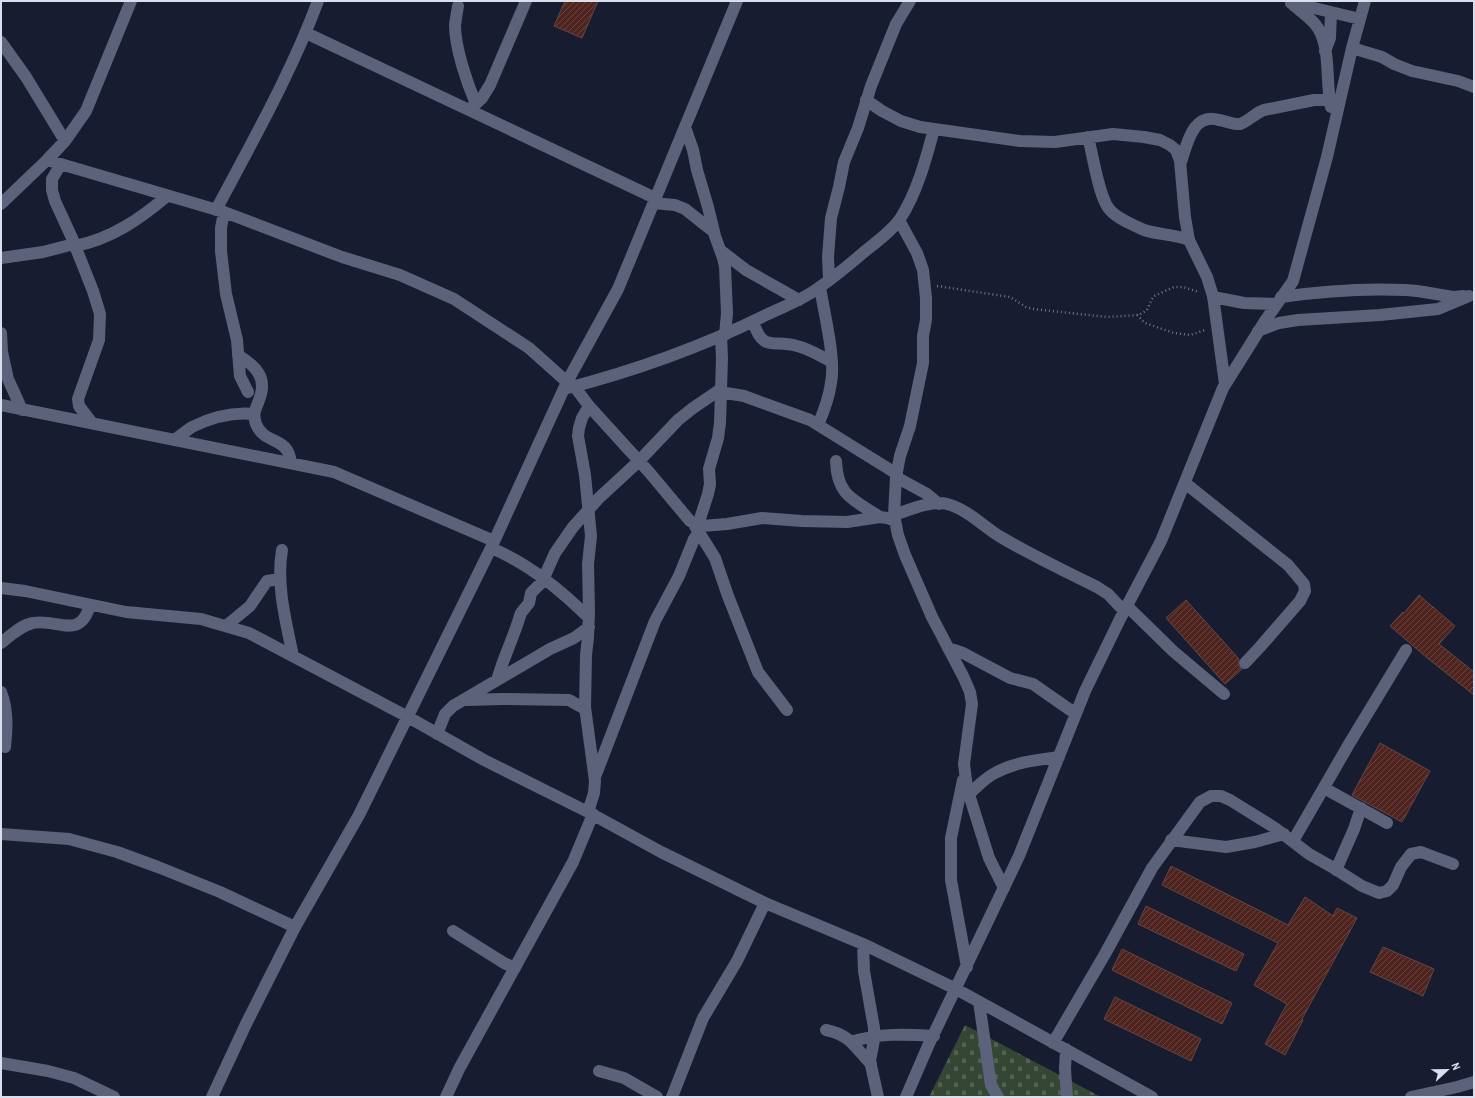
<svg xmlns="http://www.w3.org/2000/svg" width="1475" height="1098" font-family="'Archivo Narrow',sans-serif">
  <defs>
    <pattern id="cemetery-stones" width="16" height="16" patternUnits="userSpaceOnUse"><rect width="16" height="16" fill="#334734"/><path d="M2 7V4a2 2 0 0 1 4 0v3zM10 15v-3a2 2 0 0 1 4 0v3z" fill="#506152"/></pattern>
    <pattern id="building-hatch" width="6" height="6" patternUnits="userSpaceOnUse"><rect width="6" height="6" fill="#4f231e"/><path d="M-1 1l2-2M0 6l6-6M5 7l2-2" fill="none" stroke="#68423f"/></pattern>
  </defs>
  <rect width="100%" height="100%" fill="#171c30"/>
  <path fill="url(#cemetery-stones)" d="M965,1025L1101,1097H929Z"/>
  <path fill="url(#building-hatch)" stroke="#634743" d="M565,1H598L582,38L554,26Z
    M1419,595L1455,626L1439,644L1474,672V695L1426,657L1390,626L1403,612L1404,613Z
    M1186,600L1239,659L1238,665L1242,669L1225,684L1166,618Z
    M1380,743L1430,771L1402,822L1352,795Z
    M1171,866L1288,925L1305,897L1333,916L1337,908L1357,918L1302,1019L1303,1020L1285,1055L1265,1044L1287,1004L1254,985L1278,943L1162,885Z
    M1146,906L1244,954L1236,971L1138,924Z
    M1383,947L1434,969L1423,996L1370,972Z
    M1122,949L1232,1003L1222,1024L1112,970Z
    M1115,997L1201,1039L1191,1061L1104,1019Z"/>
  <g fill="none" stroke-linecap="round" stroke-linejoin="round">
    <path stroke="#717586" stroke-width="2.5" stroke-dasharray="1 3" stroke-linecap="butt" d="M937,286L1010,297L1026,307L1033,309L1107,317L1139,315L1147,310L1152,299L1154,296L1174,287H1183L1199,292
      M1137,315L1145,323L1174,333L1190,335L1205,330"/>
    <path stroke="#5b627a" stroke-width="12" d="M1291,3C1299,10 1308,16 1315,24C1332,44 1325,82 1331,107
      M1293,3L1360,19
      M458,6C457,12 456,18 455,25C455,48 467,83 476,104
      M306,33L655,198
      M1,42L26,77L65,141
      M1352,48L1382,57L1394,64L1412,71L1458,81L1474,87
      M1325,51L1330,38L1331,12
      M866,100L882,111L901,121L920,127L1020,141L1055,142L1113,134L1144,137L1160,140L1170,145L1176,150L1180,161L1185,217L1189,240L1207,277L1213,296L1225,384
      M469,110L482,98L490,85L526,1
      M685,127L693,150L697,170L708,207L715,236L723,258L725,267L727,313L725,335
      M1088,137C1093,155 1099,199 1110,210C1118,219 1133,225 1144,230C1159,235 1174,234 1189,240
      M47,160L224,212L342,257L400,275L454,299L529,348L567,382
      M1181,162C1187,144 1193,112 1219,120C1226,121 1234,125 1240,124C1249,121 1255,113 1264,110L1314,100H1330
      M61,164L52,179V190L55,201L72,238L93,291L100,314L99,340L78,399L79,406L92,423
      M653,203L675,205L685,209L714,232
      M1,204L47,160L65,141L86,111L131,1
      M216,210C252,142 291,74 318,1
      M224,212L221,228V251L226,294L237,340L240,376L248,392
      M899,220L917,253L923,270L926,298V320L923,336V363L910,426L900,456L896,477L894,515L898,535L905,555L932,617L964,678L970,692L972,704L964,764L967,788L989,858L1004,888
      M75,246C111,239 140,219 167,196
      M720,250L746,270L799,300
      M1,258L43,252L74,244
      M829,279L828,257L831,218L839,187L844,162L858,128L871,86L896,24L910,1
      M1213,297L1244,303L1276,304
      M1281,297C1322,291 1364,288 1406,290C1423,291 1439,295 1455,297L1463,296
      M753,322C764,353 772,339 797,346C810,349 820,356 832,362
      M1258,331L1279,323L1298,320L1380,315L1438,309L1469,296
      M1,333L2,352L8,379L22,410
      M238,355C256,366 268,378 259,400C256,410 252,412 256,424C265,446 288,435 291,463
      M574,386L589,406L649,472L690,521L702,526L727,524L762,518L802,521L847,522L880,517L887,518L895,521
      M564,389C634,371 704,346 768,314C785,306 802,300 817,289C833,278 849,265 864,252C876,242 891,232 900,219C917,193 926,159 934,129
      M720,392L744,396L810,420L897,474
      M1,405L334,472L494,541
      M818,425C824,411 829,398 831,383C836,359 824,313 820,287
      M174,440C180,436 186,431 192,427C210,418 233,412 254,414
      M836,461C837,496 854,500 880,517
      M896,477L927,494L939,504
      M1185,483L1288,565L1304,584L1305,591L1300,601L1260,647L1245,663
      M894,515C909,510 932,500 947,504C967,509 983,526 999,536C1031,555 1064,571 1097,587L1108,594L1124,611
      M698,525L708,494L710,484L709,469L718,438L720,423L722,358L721,336
      M695,526L715,558L728,596L758,672L787,710
      M491,548C528,563 561,590 589,618
      M282,550C276,585 286,622 293,656
      M1,588L25,591L126,612L201,619L249,633L408,717L484,760L588,812L661,852L765,903L863,944L956,989L1152,1097
      M1127,606L1173,651L1224,694
      M226,626L250,606L267,581L280,579
      M1,643C10,636 21,625 33,623C57,618 80,641 90,605
      M948,648L963,653L1010,678L1033,684L1076,714
      M497,680L503,662L516,628L521,613L529,603L531,593L542,582L555,553L573,527L599,498L639,461L678,420L693,408L721,389
      M1,692C8,710 7,728 5,747
      M467,700L502,699L569,700L585,709
      M437,734L445,714L453,706L550,649L574,638L589,627
      M595,777L655,621L679,576L694,539L699,532
      M963,780L951,838V880L967,967
      M1324,788L1387,823
      M969,794C977,787 985,778 995,773C1015,762 1037,760 1059,757
      M588,812L594,793L595,781L585,707L586,655L588,637L589,611L588,564L591,536L585,475L578,436L579,428L582,418L589,406
      M1,834L69,839L117,852L158,867L220,892L295,927
      M1171,840L1226,847L1255,842L1284,834
      M1293,841L1349,744L1406,650
      M1336,870L1354,829L1361,808
      M453,931L504,963L515,968
      M863,944L864,971L874,1028V1040L870,1061L878,1097
      M979,1002L991,1085L998,1097
      M826,1030C851,1035 855,1048 871,1064
      M851,1042C878,1033 906,1034 934,1036
      M1053,1043L1105,954L1152,868L1200,802L1211,796H1221L1230,800L1275,828L1309,854L1332,867L1362,886L1379,893L1387,891L1393,885L1401,867L1411,854L1421,852L1453,864
      M1066,1049L1065,1069L1067,1097
      M1,1063L48,1071L74,1078L114,1097
      M599,1071L624,1078L657,1097
      M212,1097L246,1024L295,927L359,815L491,548L567,382L618,289L737,1
      M446,1097L459,1069L573,862L593,814
      M672,1097L703,1018L737,961L765,903
      M906,1097L928,1046L1019,856L1085,691L1120,619L1161,541L1223,388L1265,321L1293,281L1327,157L1352,48L1365,1
      M1411,1097L1457,1087L1474,1082"/>
  </g>
  <rect width="1475" height="1098" fill="none" stroke="#dbdfed" stroke-width="4"/>
  <g transform="translate(1447 1070) rotate(68)" stroke="#171c30" stroke-width="3" paint-order="stroke">
  <path d="M0-3L7 15L0 10L-7 15Z" fill="#dbdfed"/>
  <text y="-6" font-size="11" font-weight="bold" text-anchor="middle" fill="#dbdfed">N</text>
  </g>
</svg>
